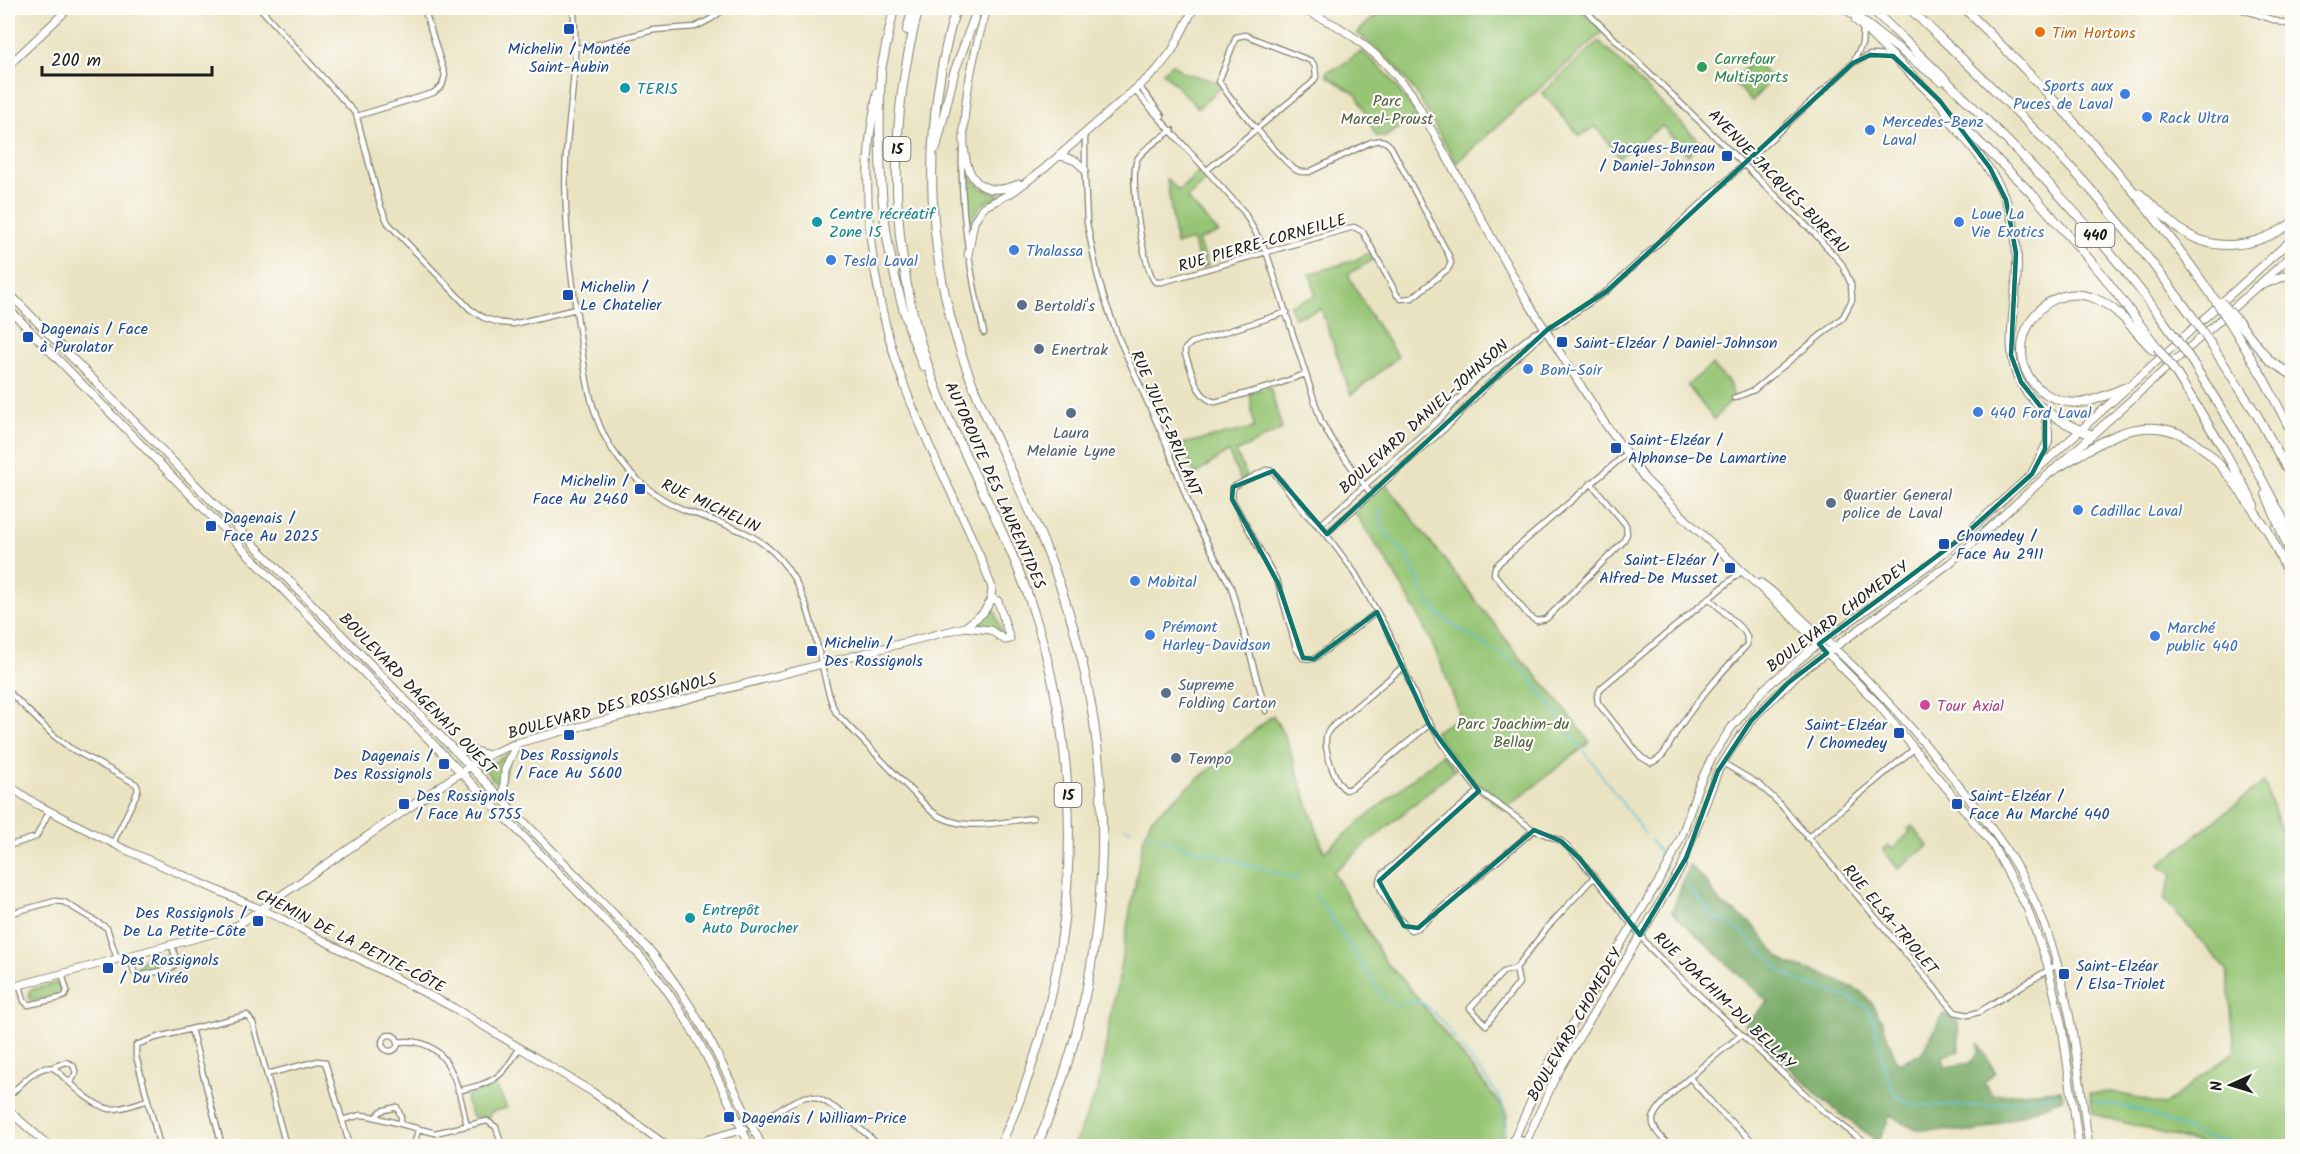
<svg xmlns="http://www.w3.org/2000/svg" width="2300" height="1154" font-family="Kalam,sans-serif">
  <rect width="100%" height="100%" fill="#fdfcf7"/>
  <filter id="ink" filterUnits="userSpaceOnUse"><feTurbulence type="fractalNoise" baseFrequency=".0167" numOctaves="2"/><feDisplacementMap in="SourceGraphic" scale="12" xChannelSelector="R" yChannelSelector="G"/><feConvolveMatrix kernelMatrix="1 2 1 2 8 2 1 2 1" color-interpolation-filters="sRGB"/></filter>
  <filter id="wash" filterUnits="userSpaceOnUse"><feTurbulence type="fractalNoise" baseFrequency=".008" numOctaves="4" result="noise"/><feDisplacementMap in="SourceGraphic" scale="24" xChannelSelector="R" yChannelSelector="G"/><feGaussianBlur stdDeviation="1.35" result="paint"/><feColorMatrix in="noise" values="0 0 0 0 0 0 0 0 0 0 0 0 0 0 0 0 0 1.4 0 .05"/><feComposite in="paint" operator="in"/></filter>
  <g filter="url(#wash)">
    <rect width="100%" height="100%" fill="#eae3c2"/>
    <path fill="#96c574" stroke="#597048" stroke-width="1.5" d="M1384,8H1578L1604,31L1456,163L1416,93L1395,65L1357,33Z
      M1599,41L1701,143L1688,155L1662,126L1619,157L1596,126L1580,136L1542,93Z
      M1362,51L1389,76L1418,116L1385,137L1376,136L1357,95L1327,76V71L1337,68Z
      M1753,60L1772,79L1752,101L1732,82Z
      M1172,64L1185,73L1217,82L1220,88L1198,108L1163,72Z
      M966,168L974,181L981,188L1001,195L981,205L970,222L967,212Z
      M1200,170L1208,179L1187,199L1219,233L1198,240L1208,266L1202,268L1192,240L1176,245L1167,179L1179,191Z
      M1369,253L1373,260L1348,274L1369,313L1398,357L1351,395L1321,309L1294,318L1290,305L1316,296L1310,274L1355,260Z
      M1712,365L1729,383L1734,398L1714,419L1687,385Z
      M1270,387L1282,429L1236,452L1248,479L1241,482L1228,451L1195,475L1181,444L1254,428L1250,393Z
      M1384,482L1522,660L1548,688L1590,742L1504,810L1479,791L1434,732L1460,717C1438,642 1397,574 1353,510Z
      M993,604L1003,636L993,629L978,624L977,622L986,614Z
      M1273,715L1286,739L1324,852L1442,754L1455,770L1333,872L1386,963L1405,982L1507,1113L1503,1144L1500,1146H1074L1098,1089L1143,840L1151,819Z
      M508,754L510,755L501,788L483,768Z
      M2264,782L2292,860V1146H2208L2093,1114L2090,1093L2113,1092L2164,1105L2235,1051L2227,970L2164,899L2172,874L2159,865Z
      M1912,826L1928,846L1898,869L1883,850L1889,846L1893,849L1910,832L1908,829Z
      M163,955L171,958L170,963L167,966L143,972L137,968L142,960Z
      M56,983L62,986C60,998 43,999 33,1001L28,998L30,990Z
      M495,1085L507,1108L490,1112L489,1117H472L466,1101L467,1096Z"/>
    <path fill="#78aa66" stroke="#4a6341" stroke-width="1.5" d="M1689,865L1706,882L1720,903L1750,922L1780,958L1787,963L1826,975L1860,991L1870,1001L1881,1019L1896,1060L1899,1063L1922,1053L1943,1014L1958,1022L1959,1051L1943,1056L1945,1067L1971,1063L1979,1051L1978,1043L1995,1072L1984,1083L1992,1095L2061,1090L2062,1099L1977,1132L1917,1129L1890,1116L1878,1142L1824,1101L1745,1025L1768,1002L1672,912Z"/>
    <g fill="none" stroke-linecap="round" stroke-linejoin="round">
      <path stroke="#5cbfda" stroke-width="1.5" d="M1382,509C1375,533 1395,539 1406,555C1416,571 1419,590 1431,605C1457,635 1496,647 1526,672L1645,834
        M1125,828L1131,830
        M1145,834L1297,879
        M1650,840L1661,854
        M1685,884L1715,918L1725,921L1744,934L1785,974L1800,982L1850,998L1865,1006L1873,1020L1887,1075L1896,1096L1912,1105L1988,1106L2055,1094
        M1315,893L1384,999L1395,1005L1418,1001L1426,1005L1440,1019L1498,1095C1506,1108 1509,1135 1497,1146
        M2094,1101L2140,1110L2208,1138L2263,1146"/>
    </g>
  </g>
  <g filter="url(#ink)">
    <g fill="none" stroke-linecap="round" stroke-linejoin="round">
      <defs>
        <path id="street" d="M260,8L356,114L380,205L388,223L470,309L484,318L501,323L513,324L576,309
          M573,8C580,56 569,108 566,156C563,216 571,277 580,336C585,371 589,406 605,437C622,470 653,498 687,511C721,524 754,530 779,558C808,590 814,634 824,674C827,688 830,701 836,713L930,810C960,834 998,822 1033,818
          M1583,8L1815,234L1842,264L1851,284L1852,300L1843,317L1754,390L1734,398
          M2237,8L2292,26
          M2272,8L2292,15
          M575,48L587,47L654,30L695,27L711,19L726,8
          M1853,63L1870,55L1891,56
          M1139,86L1162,116
          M1134,90L1244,212L1266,251L1321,421L1331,439L1371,494
          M357,116L433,93L442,86L445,75L424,8
          M1172,130C1163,137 1141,150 1137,160C1129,177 1143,268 1155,282H1162L1354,227L1363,232L1397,295L1401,299L1412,298L1448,269L1451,263L1449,256L1391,147C1385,140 1381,139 1371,142L1309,172C1304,172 1300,173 1296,170C1284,163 1226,94 1219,81L1236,37L1245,35L1311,61L1315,66L1316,77L1312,83L1207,170
          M1083,135L1085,139V176L1087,223L1097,273L1104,298L1119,339L1166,443L1196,522L1231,587L1266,711
          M962,152C960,213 970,273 984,333
          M1287,312L1191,343L1185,349V354C1192,370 1196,398 1215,402L1270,387L1305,374
          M1591,483L1626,525L1627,534L1623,542L1546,619L1537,621L1529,616L1494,574L1495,567L1500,562L1626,454
          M1319,526L1443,416L1475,380L1534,333L1556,325L1607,291L1853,63L1862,44L1863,28
          M1326,534L1450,424L1482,390L1547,330
          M1709,598L1744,631L1747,637V645C1720,674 1695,702 1674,736C1668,747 1664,758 1651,763L1641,757L1598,703L1597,696L1601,688L1742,571
          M1377,612L1314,659L1303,658L1296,648L1278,583L1232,499L1233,487L1266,470L1273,471L1305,513L1326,534L1355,573L1389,633L1421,710L1453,759L1479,791L1534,830L1561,841L1580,859L1651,949L1668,966L1821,1109L1869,1146
          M1403,667L1333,726C1332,726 1327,733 1327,734C1322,746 1335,784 1346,790L1353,787L1429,725
          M8,691L53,735L70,748L136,784L138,789L136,795L113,843
          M1723,763L1760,785L1781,805L1955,1012L1968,1015L1979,1012L2058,964
          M1479,791L1383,874C1382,876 1380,880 1379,882C1379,892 1403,926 1411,930L1418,928L1534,830
          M1807,838L1915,748
          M8,846L36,837L49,812
          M8,914L55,901L64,902L107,928L117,959
          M130,956L134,972L139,976L169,969C180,965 174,954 172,945
          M1516,968L1519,983L1486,1025L1470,1008L1503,972L1516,968L1546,929L1594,877
          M20,985L24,1001L28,1005L60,998L65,996L67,991L62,973
          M191,1029L222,1146
          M382 1043a8 8 0 1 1 16 0a8 8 0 1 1-16 0Z
          M398,1042C451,1035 458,1087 467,1126
          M53,1067L66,1062L73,1065L76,1073L70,1083
          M267,1074L318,1061L325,1062L350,1146
          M1690,1078L1718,1110L1758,1146
          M458,1091C494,1082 501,1080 520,1047
          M8,1097C19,1087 40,1061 55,1069C69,1081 91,1106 110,1109C121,1110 137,1103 148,1100
          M376,1117L381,1111L397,1107L401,1117V1124
          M342,1120L361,1115L370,1116L435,1133L487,1121L496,1127L502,1146
          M752,1125C769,1117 786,1103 805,1097C824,1091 865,1134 880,1146
          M1515,1137L1538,1146
          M160,1146L136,1056V1045L155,1038L247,1015L253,1023L286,1146
          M414,1146L418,1130
          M1670,1146C1664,1140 1651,1129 1653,1119C1657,1100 1723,1050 1741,1035"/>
        <path id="secondary" d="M987,8C976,44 926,222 1019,184
          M1300,8L1337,26L1358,40L1385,63L1411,93L1526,299L1604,422L1645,479L1694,527L1788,613L1877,703L1992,844L2027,908L2047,963L2062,1027L2079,1146
          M8,66L69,8
          M1059,155L1076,161L1085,170
          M968,255L974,222L982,208L1013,192L1045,168L1157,70L1172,51L1194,8
          M8,292L653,954C702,1013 728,1078 762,1146
          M8,308L640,956C690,1013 718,1079 750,1146
          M1761,583C1781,597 1797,615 1815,631C1865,674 1907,721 1948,772C1989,823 2024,868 2046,929C2072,999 2078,1073 2089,1146
          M965,627L983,613L990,602
          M455,751H475L489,755
          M8,785L36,804L124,849L280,918L454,1008L594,1093L667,1146
          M503,800L505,770L517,743
          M8,988L223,931L238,925L461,772L493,753L517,743L965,627L990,630L1005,640L1010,639L998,601L991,598L992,588L982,561C958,504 928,448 906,390C878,317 863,225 869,147C870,129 874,111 877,93
          M8,1110L49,1146
          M685,1146L744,1129
          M1511,1146L1546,1068L1668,866L1682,835L1698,787L1712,757L1731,728L1764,689L1813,648L1929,565L1960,539L2292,239
          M1524,1146L1556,1076L1682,866L1718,771L1736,742L1756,715L1798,674L1950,563L2292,255"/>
        <path id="primary" d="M1964,8C2055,97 2141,192 2213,297
          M1856,20L2035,197L2102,274L2157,347
          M881,70L894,8
          M1946,111L1949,119C1976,152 2004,181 2013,223C2033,318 1963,385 2092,435
          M2139,193C2152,204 2164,217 2178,228C2214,255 2257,247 2292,223
          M2256,287L2292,273
          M2236,319L2270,361L2292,375
          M2231,324L2265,381L2292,433
          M2176,373L2221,445L2255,506
          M2129,386C2113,392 2095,402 2078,403C2065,403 2053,399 2043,392C1994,355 2039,275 2096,299C2120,309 2135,332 2153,350
          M2052,471C2074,459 2099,441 2121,433C2195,407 2232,481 2267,530
          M2032,474L2048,442V432L2045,412
          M2266,527L2292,581"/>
        <path id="highway" d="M919,8C884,135 890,275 940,398C968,467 1007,532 1031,604C1091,782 1079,976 1000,1146
          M956,8C920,131 924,265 973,385C1001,454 1038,520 1062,591C1124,774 1113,970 1037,1146
          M1845,8L1941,81
          M1871,8C1978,111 2086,211 2172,333
          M1909,8C1960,57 2013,106 2062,158C2109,208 2152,261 2192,316
          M907,30L913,8
          M881,70C876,179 882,263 923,366
          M936,148L954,73L978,8
          M2210,343L2257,415L2292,478
          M2191,360L2245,447L2292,536
          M2266,494L2292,557"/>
      </defs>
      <use href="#street" stroke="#83806f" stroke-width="7"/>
      <use href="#secondary" stroke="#83806f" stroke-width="9"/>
      <use href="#primary" stroke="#83806f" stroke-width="10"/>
      <use href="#highway" stroke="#83806f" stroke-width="10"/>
      <use href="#street" stroke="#fff" stroke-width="4.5"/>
      <use href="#secondary" stroke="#fff" stroke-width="7"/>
      <use href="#primary" stroke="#fff" stroke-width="8"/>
      <use href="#highway" stroke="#fff" stroke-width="8"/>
      <defs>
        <path id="primary-bridge" d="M2213,297L2231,324
          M2221,302L2236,319
          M2157,347L2176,373"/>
        <path id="highway-bridge" d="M2192,316L2210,343
          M2172,333L2191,360"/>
      </defs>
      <use href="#primary-bridge" stroke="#83806f" stroke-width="10" stroke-linecap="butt"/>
      <use href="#highway-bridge" stroke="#83806f" stroke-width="10" stroke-linecap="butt"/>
      <use href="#primary-bridge" stroke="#fff" stroke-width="8"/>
      <use href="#highway-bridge" stroke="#fff" stroke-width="8"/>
    </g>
  </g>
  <path fill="none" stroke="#0f766e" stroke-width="4.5" stroke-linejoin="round" d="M1870,55L1893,56L1940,101L1990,168L2006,200L2016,253L2011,355L2021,382L2045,412V449L2032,474L1960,539L1819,644L1827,653L1788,683L1751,721L1718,771L1686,858L1640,935L1580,859L1561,841L1534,830L1418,928L1404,926L1379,881L1479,791L1429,725L1377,612L1314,659L1303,658L1278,583L1232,499L1233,487L1273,471L1327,534L1547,330L1607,291L1853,63Z"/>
  <g fill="#1a4fb4" stroke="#fdfcf7" stroke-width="2">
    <rect x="563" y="23" width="12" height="12" rx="3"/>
    <rect x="1721" y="150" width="12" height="12" rx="3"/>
    <rect x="562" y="289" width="12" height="12" rx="3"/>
    <rect x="22" y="331" width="12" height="12" rx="3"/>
    <rect x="1556" y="336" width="12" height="12" rx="3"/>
    <rect x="1610" y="442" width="12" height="12" rx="3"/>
    <rect x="634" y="483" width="12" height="12" rx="3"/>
    <rect x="205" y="520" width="12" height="12" rx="3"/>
    <rect x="1938" y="538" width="12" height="12" rx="3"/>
    <rect x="1724" y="562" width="12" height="12" rx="3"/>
    <rect x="806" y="645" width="12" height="12" rx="3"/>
    <rect x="1893" y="727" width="12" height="12" rx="3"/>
    <rect x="563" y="729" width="12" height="12" rx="3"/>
    <rect x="438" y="758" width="12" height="12" rx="3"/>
    <rect x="398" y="798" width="12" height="12" rx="3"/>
    <rect x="1951" y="798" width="12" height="12" rx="3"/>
    <rect x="252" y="915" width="12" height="12" rx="3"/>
    <rect x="102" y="962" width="12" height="12" rx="3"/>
    <rect x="2058" y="968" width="12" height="12" rx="3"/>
    <rect x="723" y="1111" width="12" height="12" rx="3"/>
  </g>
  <circle fill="#e8710a" stroke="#fdfcf7" stroke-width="2" cx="2040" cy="32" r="6"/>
  <circle fill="#2e9e5b" stroke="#fdfcf7" stroke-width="2" cx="1702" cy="67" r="6"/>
  <g fill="#0f9aa8" stroke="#fdfcf7" stroke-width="2">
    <circle cx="625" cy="88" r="6"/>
    <circle cx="817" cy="222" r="6"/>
    <circle cx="690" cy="918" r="6"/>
  </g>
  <g fill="#3f7fe0" stroke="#fdfcf7" stroke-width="2">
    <circle cx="2125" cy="94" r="6"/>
    <circle cx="2147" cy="117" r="6"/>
    <circle cx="1870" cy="130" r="6"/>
    <circle cx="1959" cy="222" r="6"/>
    <circle cx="1014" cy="250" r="6"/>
    <circle cx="831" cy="260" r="6"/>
    <circle cx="1528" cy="369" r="6"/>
    <circle cx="1978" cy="412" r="6"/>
    <circle cx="2078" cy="510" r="6"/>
    <circle cx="1135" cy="581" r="6"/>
    <circle cx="1150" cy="635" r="6"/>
    <circle cx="2155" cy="636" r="6"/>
  </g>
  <g fill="#5c6f8a" stroke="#fdfcf7" stroke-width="2">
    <circle cx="1022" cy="305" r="6"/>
    <circle cx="1039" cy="349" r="6"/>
    <circle cx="1071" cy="413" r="6"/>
    <circle cx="1831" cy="503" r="6"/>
    <circle cx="1166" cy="693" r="6"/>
    <circle cx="1176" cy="758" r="6"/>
  </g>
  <circle fill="#d1479c" stroke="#fdfcf7" stroke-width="2" cx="1925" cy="705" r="6"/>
  <g text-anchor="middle" stroke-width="4.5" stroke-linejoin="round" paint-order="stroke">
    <g fill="#fdfcf7" stroke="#605f5e" stroke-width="1.5">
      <rect x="883.5" y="137" width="27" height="24" rx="4.5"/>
      <rect x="2075.5" y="223" width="39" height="24" rx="4.5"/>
      <rect x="1054.5" y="783" width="27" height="24" rx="4.5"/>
    </g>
    <g font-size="15" font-weight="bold" fill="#1c1c1c">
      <text x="897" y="154">15</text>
      <text x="2095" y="240">440</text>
      <text x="1068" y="800">15</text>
    </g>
    <g font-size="16" fill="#c56008" stroke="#fdfcf7" text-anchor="start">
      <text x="2052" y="38">Tim Hortons</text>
    </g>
    <g font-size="16" fill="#164399" stroke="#fdfcf7" text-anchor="start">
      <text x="569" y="54" text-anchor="middle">Michelin / Montée<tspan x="569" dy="18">Saint-Aubin</tspan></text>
      <text x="1715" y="153" text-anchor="end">Jacques-Bureau<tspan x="1715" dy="18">/ Daniel-Johnson</tspan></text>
      <text x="580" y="292">Michelin /<tspan x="580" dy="18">Le Chatelier</tspan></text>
      <text x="40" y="334">Dagenais / Face<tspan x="40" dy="18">à Purolator</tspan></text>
      <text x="1574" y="348">Saint-Elzéar / Daniel-Johnson</text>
      <text x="1628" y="445">Saint-Elzéar /<tspan x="1628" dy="18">Alphonse-De Lamartine</tspan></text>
      <text x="628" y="486" text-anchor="end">Michelin /<tspan x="628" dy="18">Face Au 2460</tspan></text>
      <text x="223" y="523">Dagenais /<tspan x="223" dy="18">Face Au 2025</tspan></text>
      <text x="1956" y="541">Chomedey /<tspan x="1956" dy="18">Face Au 2911</tspan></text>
      <text x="1718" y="565" text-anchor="end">Saint-Elzéar /<tspan x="1718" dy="18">Alfred-De Musset</tspan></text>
      <text x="824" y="648">Michelin /<tspan x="824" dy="18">Des Rossignols</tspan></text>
      <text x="1887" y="730" text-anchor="end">Saint-Elzéar<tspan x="1887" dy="18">/ Chomedey</tspan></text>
      <text x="569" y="760" text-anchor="middle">Des Rossignols<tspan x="569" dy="18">/ Face Au 5600</tspan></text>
      <text x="432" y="761" text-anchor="end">Dagenais /<tspan x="432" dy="18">Des Rossignols</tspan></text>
      <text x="416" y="801">Des Rossignols<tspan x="416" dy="18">/ Face Au 5755</tspan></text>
      <text x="1969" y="801">Saint-Elzéar /<tspan x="1969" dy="18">Face Au Marché 440</tspan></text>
      <text x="246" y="918" text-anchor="end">Des Rossignols /<tspan x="246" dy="18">De La Petite-Côte</tspan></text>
      <text x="120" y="965">Des Rossignols<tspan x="120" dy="18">/ Du Viréo</tspan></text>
      <text x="2076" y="971">Saint-Elzéar<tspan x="2076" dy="18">/ Elsa-Triolet</tspan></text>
      <text x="741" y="1123">Dagenais / William-Price</text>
    </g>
    <g font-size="16" fill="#27864d" stroke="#fdfcf7" text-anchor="start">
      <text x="1714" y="64">Carrefour<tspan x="1714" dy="18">Multisports</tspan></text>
    </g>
    <g font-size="16" fill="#366cbe" stroke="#fdfcf7" text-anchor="start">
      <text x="2113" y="91" text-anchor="end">Sports aux<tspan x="2113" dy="18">Puces de Laval</tspan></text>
      <text x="2159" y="123">Rack Ultra</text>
      <text x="1882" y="127">Mercedes-Benz<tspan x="1882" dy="18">Laval</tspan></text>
      <text x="1971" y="219">Loue La<tspan x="1971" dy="18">Vie Exotics</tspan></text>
      <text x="1026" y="256">Thalassa</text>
      <text x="843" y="266">Tesla Laval</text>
      <text x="1540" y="375">Boni-Soir</text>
      <text x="1990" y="418">440 Ford Laval</text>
      <text x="2090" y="516">Cadillac Laval</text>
      <text x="1147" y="587">Mobital</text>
      <text x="1162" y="632">Prémont<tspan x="1162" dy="18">Harley-Davidson</tspan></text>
      <text x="2167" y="633">Marché<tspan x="2167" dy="18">public 440</tspan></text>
    </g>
    <g font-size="16" fill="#0d838f" stroke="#fdfcf7" text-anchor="start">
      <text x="637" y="94">TERIS</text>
      <text x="829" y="219">Centre récréatif<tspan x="829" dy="18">Zone 15</tspan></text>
      <text x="702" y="915">Entrepôt<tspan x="702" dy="18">Auto Durocher</tspan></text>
    </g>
    <g font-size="16" fill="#4d603f" stroke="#fdfcf7">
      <text x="1387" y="106">Parc<tspan x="1387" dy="18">Marcel-Proust</tspan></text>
      <text x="1513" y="729">Parc Joachim-du<tspan x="1513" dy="18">Bellay</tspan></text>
    </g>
    <g font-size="16" fill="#1c1c1c" stroke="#fdfcf7">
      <text transform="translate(1779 181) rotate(46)" y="6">AVENUE JACQUES-BUREAU</text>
      <text transform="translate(1262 242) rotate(-16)" y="6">RUE PIERRE-CORNEILLE</text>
      <text transform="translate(1423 416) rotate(-42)" y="6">BOULEVARD DANIEL-JOHNSON</text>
      <text transform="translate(1167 423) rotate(67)" y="6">RUE JULES-BRILLANT</text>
      <text transform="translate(996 485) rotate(66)" y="6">AUTOROUTE DES LAURENTIDES</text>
      <text transform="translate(711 505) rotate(25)" y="6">RUE MICHELIN</text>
      <text transform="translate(1837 616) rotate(-37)" y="6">BOULEVARD CHOMEDEY</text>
      <text transform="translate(418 693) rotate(46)" y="6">BOULEVARD DAGENAIS OUEST</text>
      <text transform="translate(612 705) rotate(-15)" y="6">BOULEVARD DES ROSSIGNOLS</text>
      <text transform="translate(1891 919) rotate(50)" y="6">RUE ELSA-TRIOLET</text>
      <text transform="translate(351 940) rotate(27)" y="6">CHEMIN DE LA PETITE-CÔTE</text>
      <text transform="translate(1725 1000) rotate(44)" y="6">RUE JOACHIM-DU BELLAY</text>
      <text transform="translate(1574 1024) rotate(-60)" y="6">BOULEVARD CHOMEDEY</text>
    </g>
    <g font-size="16" fill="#4e5e75" stroke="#fdfcf7" text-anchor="start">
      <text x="1034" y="311">Bertoldi's</text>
      <text x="1051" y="355">Enertrak</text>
      <text x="1071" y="438" text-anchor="middle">Laura<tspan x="1071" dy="18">Melanie Lyne</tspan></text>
      <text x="1843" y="500">Quartier General<tspan x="1843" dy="18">police de Laval</tspan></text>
      <text x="1178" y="690">Supreme<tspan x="1178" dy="18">Folding Carton</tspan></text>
      <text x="1188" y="764">Tempo</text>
    </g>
    <g font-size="16" fill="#b23c85" stroke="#fdfcf7" text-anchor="start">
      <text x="1937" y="711">Tour Axial</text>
    </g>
  </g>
  <rect width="2300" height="1154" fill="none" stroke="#fdfcf7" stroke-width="30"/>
  <g transform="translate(2231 1085) rotate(266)" stroke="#fdfcf7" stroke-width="4.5" paint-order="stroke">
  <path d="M0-4.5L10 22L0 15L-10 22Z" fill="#1c1c1c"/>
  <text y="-9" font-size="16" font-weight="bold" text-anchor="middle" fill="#1c1c1c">N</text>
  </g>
  <path d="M42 66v9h170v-9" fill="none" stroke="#1c1c1c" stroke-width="3"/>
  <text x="51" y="66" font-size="18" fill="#1c1c1c" stroke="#fdfcf7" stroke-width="4.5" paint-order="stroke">200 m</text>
</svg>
